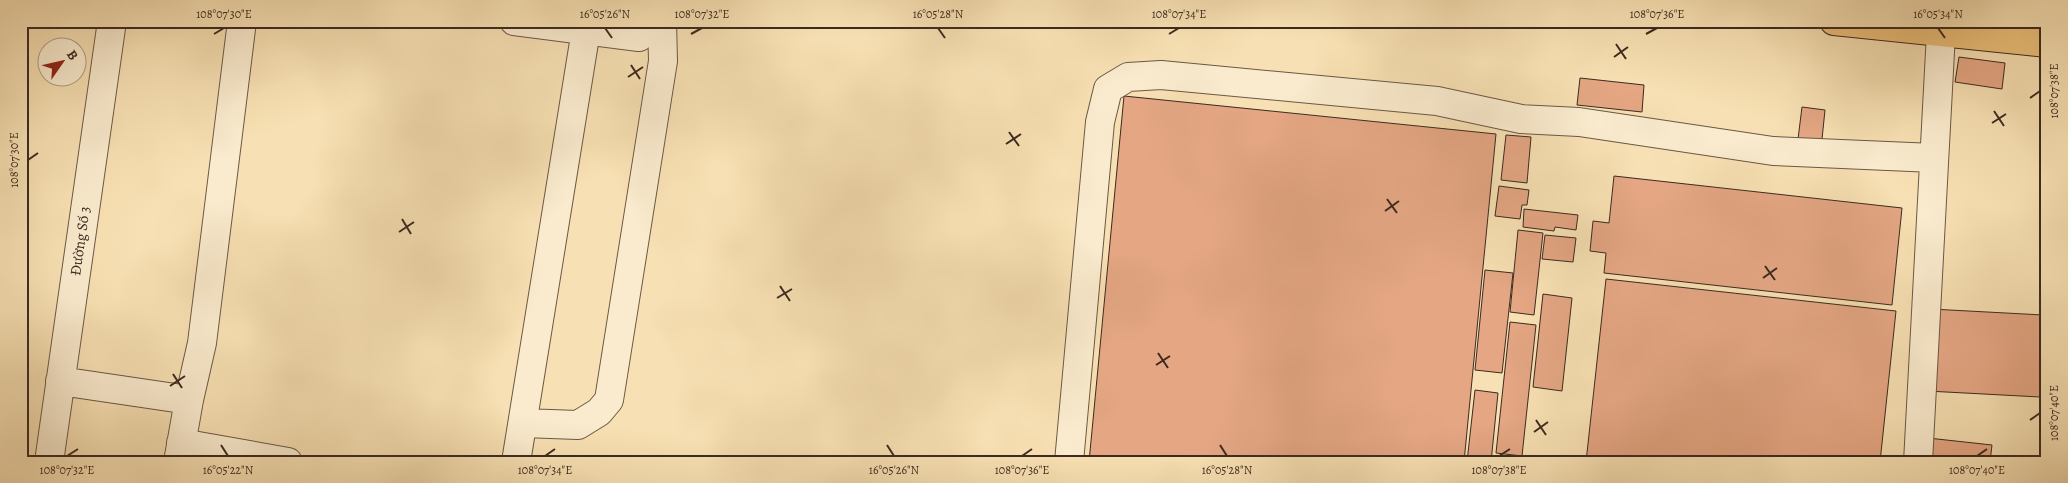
<svg xmlns="http://www.w3.org/2000/svg" width="2068" height="483" font-family="Alegreya,serif">
  <rect width="100%" height="100%" fill="#f7e0b3"/>
  <filter id="stains"><feTurbulence type="fractalNoise" baseFrequency=".004" numOctaves="4"/><feColorMatrix values="0 0 0 0 .2 0 0 0 0 .09 0 0 0 0 .02 0 0 0 .5 -.17"/></filter>
  <radialGradient id="worn" r=".72"><stop offset=".6" stop-color="#630" stop-opacity="0"/><stop offset="1" stop-color="#630" stop-opacity=".3"/></radialGradient>
  <path fill="#e4a683" stroke="#3c2a20" d="M1959,57L2005,63L2002,89L1955,82Z
    M1580,78L1644,85L1642,112L1577,105Z
    M1124,96L1496,134L1464,462H1089Z
    M1802,107L1825,110L1821,149L1797,147Z
    M1506,135L1531,137L1527,183L1501,180Z
    M1614,176L1902,208L1892,305L1604,273L1606,253L1590,251L1593,221L1609,223Z
    M1499,186L1529,190L1527,205H1522L1520,219L1495,216Z
    M1524,209L1578,215L1576,230L1555,227L1554,231L1523,227Z
    M1518,230L1543,233L1534,315L1510,312Z
    M1545,235L1576,238L1573,262L1542,259Z
    M1485,270L1513,273L1502,373L1475,370Z
    M1606,279L1896,311L1880,462H1586Z
    M1543,294L1572,298L1562,391L1533,387Z
    M1931,309L2043,315L2040,397L1927,391Z
    M1510,322L1536,325L1522,456L1496,453Z
    M1475,390L1498,393L1491,462H1467Z
    M1928,438L1992,445L1990,462H1926Z"/>
  <g fill="none" stroke-linecap="round" stroke-linejoin="round">
    <defs>
      <path id="minor" d="M514,21L639,37L656,21
        M60,381L189,400
        M523,423L578,425L599,412L609,400L663,61L662,21
        M181,443L288,462
        M49,462L112,21
        M178,462L189,400L202,343L242,21
        M516,462L586,30
        M1069,462L1100,122L1108,89L1128,77L1161,75L1437,101L1521,119L1579,122L1773,151L1934,158
        M1918,462L1941,33"/>
      <path id="major" d="M1834,21L2047,43"/>
    </defs>
    <use href="#minor" stroke="#6b5845" stroke-width="30"/>
    <use href="#major" stroke="#3c2a20" stroke-width="30"/>
    <use href="#minor" stroke="#faebce" stroke-width="28"/>
    <use href="#major" stroke="#ecc07a" stroke-width="28"/>
  </g>
  <path fill="none" stroke="#3c2a20" stroke-width="2" d="M605,28L612,38M938,28L945,38M1938,28L1945,38M214,34L224,28M691,34L702,28M1169,34L1179,28M1646,34L1657,28M1616,44L1626,59M1614,57L1628,47M631,65L640,79M628,77L643,67M2030,98L2040,91M1994,111L2004,126M1992,123L2006,114M1009,132L1019,146M1006,144L1021,134M28,160L38,153M1387,199L1397,213M1385,211L1399,201M402,219L411,234M399,232L414,222M1765,266L1775,280M1763,278L1777,268M780,286L790,301M777,298L792,289M1158,353L1168,368M1156,365L1170,356M173,374L182,388M170,386L185,376M1536,420L1546,435M2030,420L2040,413M1534,432L1548,422M221,445L228,456M887,445L894,456M1220,445L1227,456M67,456L78,449M545,456L555,449M1022,456L1032,449M1499,456L1510,449M1977,456L1987,449"/>
  <g text-anchor="middle" stroke-width="4" stroke-linejoin="round" paint-order="stroke">
    <g font-size="15" fill="#3c2a20" stroke="#faebce">
      <text transform="translate(80 241) rotate(-82)" y="5">Đường Số 3</text>
    </g>
  </g>
  <rect width="2068" height="483" fill="none" stroke="#f7e0b3" stroke-width="55"/>
  <g transform="translate(62 62) rotate(56)"><circle r="24" fill="#faebce" stroke="#ae9e88"/>
  <path d="M0-4L9 19L0 12L-9 19Z" fill="#8f2418"/>
  <text y="-8" font-size="14" font-weight="bold" text-anchor="middle" fill="#3c2a20">B</text>
  </g>
  <rect x="28" y="28" width="2012" height="428" fill="none" stroke="#3c2a20" stroke-width="2"/>
  <g font-size="12" text-anchor="middle" fill="#3c2a20">
    <text x="224" y="18">108°07'30"E</text>
    <text x="605" y="18">16°05'26"N</text>
    <text x="702" y="18">108°07'32"E</text>
    <text x="938" y="18">16°05'28"N</text>
    <text x="1179" y="18">108°07'34"E</text>
    <text x="1657" y="18">108°07'36"E</text>
    <text x="1938" y="18">16°05'34"N</text>
    <text transform="translate(2054 91) rotate(-90)" y="4">108°07'38"E</text>
    <text transform="translate(14 160) rotate(-90)" y="4">108°07'30"E</text>
    <text transform="translate(2054 413) rotate(-90)" y="4">108°07'40"E</text>
    <text x="67" y="474">108°07'32"E</text>
    <text x="228" y="474">16°05'22"N</text>
    <text x="545" y="474">108°07'34"E</text>
    <text x="894" y="474">16°05'26"N</text>
    <text x="1022" y="474">108°07'36"E</text>
    <text x="1227" y="474">16°05'28"N</text>
    <text x="1499" y="474">108°07'38"E</text>
    <text x="1977" y="474">108°07'40"E</text>
  </g>
  <rect width="100%" height="100%" filter="url(#stains)"/>
  <rect width="100%" height="100%" fill="url(#worn)"/>
</svg>
